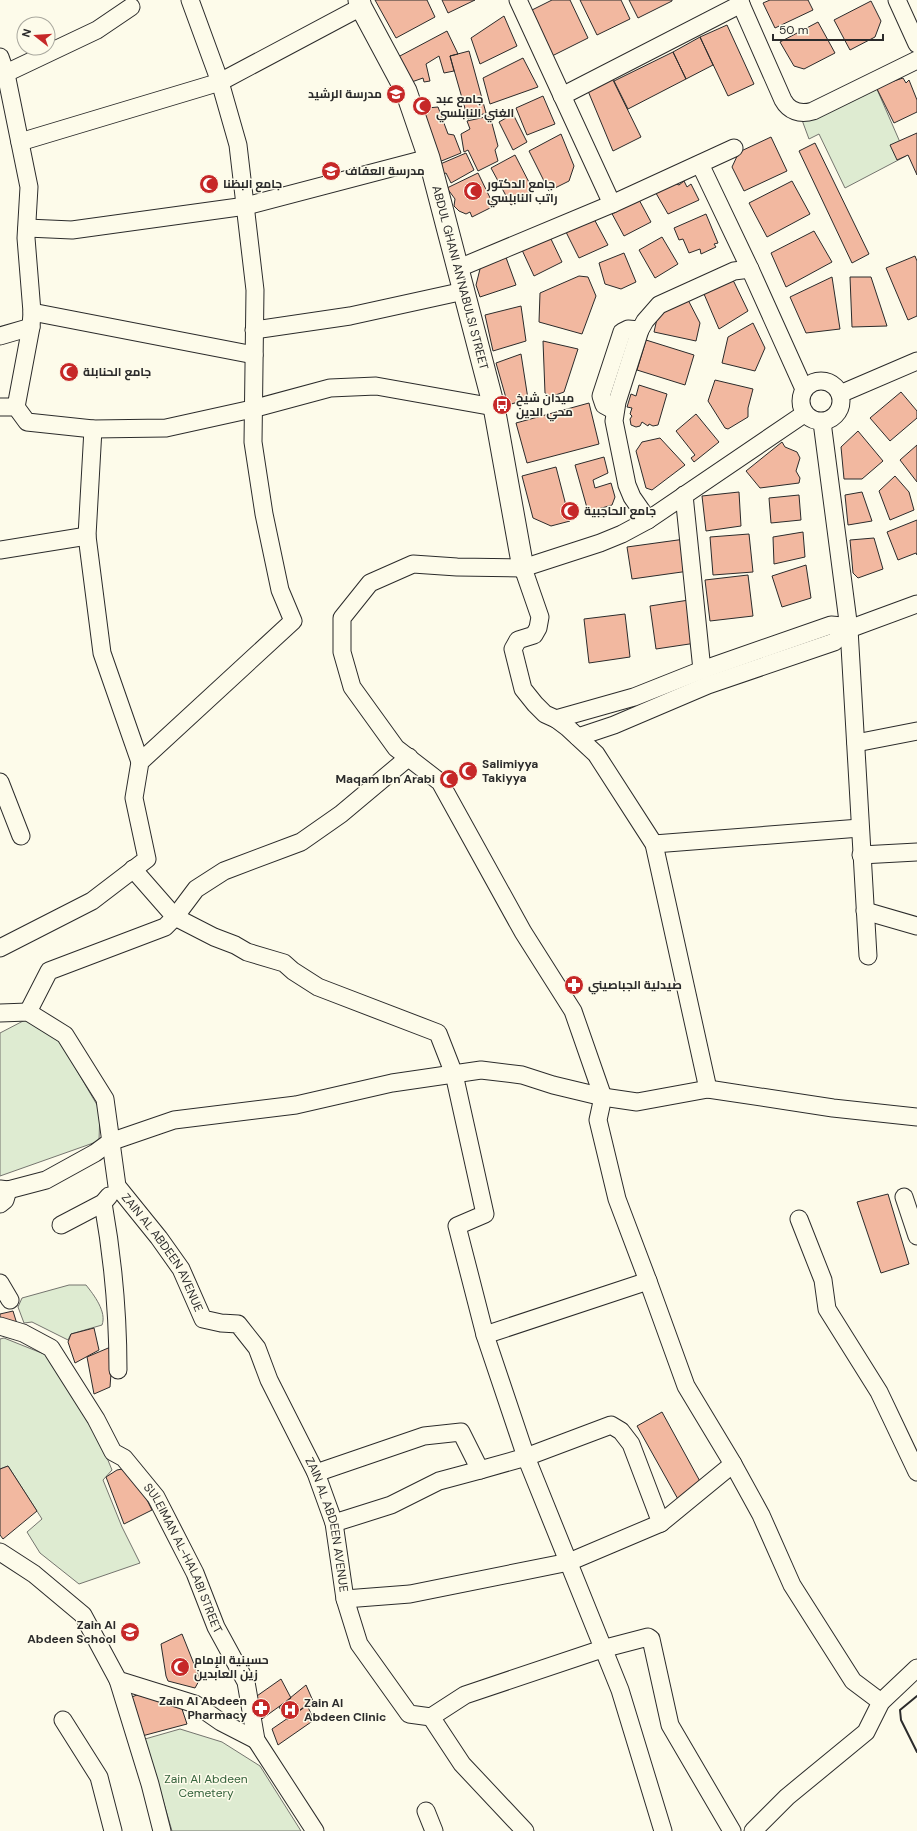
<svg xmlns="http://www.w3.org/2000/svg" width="917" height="1831" font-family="'DM Sans',Cairo,sans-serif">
  <rect width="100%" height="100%" fill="#fdfbea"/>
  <path fill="#deebd1" stroke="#74746e" d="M876,87L906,156L845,188L819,134L809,139L802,120Z
    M25,1020L59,1040L100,1110L99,1141L0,1176V1033Z
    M69,1285H86C94,1295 107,1312 102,1325L71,1334L68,1340L32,1322L24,1323L18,1307L22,1298Z
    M4,1338L49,1356L98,1436L112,1470L103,1480L122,1527L140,1563L79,1584L40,1553L27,1532L42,1519L8,1466L0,1469V1339Z
    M180,1729L222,1742L260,1766L301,1831H172L145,1739Z"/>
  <path fill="#f2b8a0" stroke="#2b2b2b" d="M375,0H427L435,17L396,38Z
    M442,0H475L448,13Z
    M552,0H570L588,38L552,56L530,11Z
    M580,0H621L630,19L597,35Z
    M629,0H672V1L638,18Z
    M770,0H808L813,10L775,28L763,3Z
    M871,1L881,21L875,37L850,50L834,20Z
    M504,16L517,46L480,64L471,38Z
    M818,22L835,53L804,69L794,66L780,42Z
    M727,25L754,84L728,96L700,37Z
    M447,31L458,54L450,56L454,71L444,73L439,56L426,64L430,81L424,82L423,78L406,84L398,57Z
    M700,37L713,65L686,79L673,52Z
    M469,51L486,113L468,119L450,56Z
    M673,52L686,79L628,109L614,81Z
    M523,58L538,87L490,104L483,78Z
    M892,76L894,81L903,78L906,83L909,80L917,100V112L894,123L876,87Z
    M612,78L641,137L613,151L588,91Z
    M543,96L555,124L527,135L516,108Z
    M438,107L448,134L454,135L461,153L439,162L435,143L427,147L416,109Z
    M513,114L527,142L513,150L499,122Z
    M490,116L498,146L495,150L498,161L478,171L468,150L464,152L461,134L470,129L467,121Z
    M917,133V175L908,155L897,160L890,145Z
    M561,134L574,166L569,181L549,191L529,151Z
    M771,137L787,171L744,191L732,167L739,152Z
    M815,143L869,254L852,263L799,151Z
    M466,153L474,170L451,183L446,173L443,174L438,165Z
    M515,155L534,192L511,205L491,168Z
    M478,173L494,206L472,217L470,212L466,214L459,211L454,206L455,199L447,188Z
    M669,181L679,185L684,181L687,187L691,184L699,200L668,214L653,188Z
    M792,181L810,214L767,237L749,203Z
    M637,196L651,222L624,236L610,210Z
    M706,214L718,243L714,244L716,247L701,254L700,249L689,253L683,239L679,240L674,228Z
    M593,217L608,245L579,258L565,230Z
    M814,231L832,262L786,287L771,253Z
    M550,237L562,262L534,276L522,250Z
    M662,237L678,264L655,278L639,250Z
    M504,252L516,285L480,297L476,285L480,269L491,257Z
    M624,253L636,282L621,289L605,284L599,263Z
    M915,256L917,261V316L908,320L886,268Z
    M579,276L588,277L596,296L582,334L539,322L540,293Z
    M728,277L734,282L748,311L719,329L701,287Z
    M832,277L840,329L806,333L790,297Z
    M850,277H871L887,326L852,327Z
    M686,296L700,323L696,341L654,332L659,310Z
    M521,306L526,341L493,351L485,315Z
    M753,323L765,348L755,371L722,363L728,337Z
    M646,340L694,355L685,385L637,370Z
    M543,341L578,349L564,392L550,397L545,393Z
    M521,354L528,399L508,405L496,363Z
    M715,380L753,389L748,408V417L728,429L725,428L708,401Z
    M639,385L667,394L658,425L653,426L649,424L648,426L642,422L640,426L636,427L631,425L630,419L632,416L630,414L632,408L627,407L631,394L636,396Z
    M901,392L917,411V418L890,441L870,418Z
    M589,403L599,444L527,463L516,423Z
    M696,414L719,442L694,462L691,458L695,455L676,431Z
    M858,431L883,461L862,479H844L841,447Z
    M660,438L685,465L652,490L646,488L636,451L642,442Z
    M782,442L785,447L797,452L800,458L796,471L800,478L799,483L760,488L746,471Z
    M917,445V482L900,460Z
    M604,457L608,473L593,480L595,488L611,483L615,497L612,505L595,510L596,513L589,515L575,465Z
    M556,467L570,521L551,526L533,518L522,476Z
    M895,476L909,492L914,510L890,520L879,491Z
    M739,492L741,526L706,531L702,496Z
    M862,492L872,521L848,525L845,495Z
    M799,495L801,520L771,523L769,498Z
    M917,520V555L916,553L898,560L887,532Z
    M803,532L805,557L774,564L773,537Z
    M749,534L753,572L713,575L710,537Z
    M874,538L883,569L858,578L853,573L850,540Z
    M685,539L689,571L632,579L627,547Z
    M806,565L811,598L782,607L772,576Z
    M748,575L753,616L710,621L705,580Z
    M689,600L696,643L656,649L650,606Z
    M625,614L630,657L589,663L584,619Z
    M888,1194L909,1264L881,1273L857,1202Z
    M13,1311L17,1324L0,1322V1314Z
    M94,1328L99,1350L75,1363L68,1342L71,1334Z
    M113,1346L110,1387L94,1394L87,1357Z
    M662,1412L702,1485L679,1501L637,1426Z
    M8,1466L37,1511L3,1539L0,1535V1469Z
    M127,1468L143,1492L152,1510L124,1524L106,1477L117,1470Z
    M182,1634L200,1679L195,1688L168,1681L166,1676L161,1644Z
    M281,1679L291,1698L259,1721L254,1698Z
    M306,1685L313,1701L287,1720L279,1707Z
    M137,1695L175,1701L182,1709L187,1724L142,1736L129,1698Z
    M307,1705L314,1720L278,1745L272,1729Z"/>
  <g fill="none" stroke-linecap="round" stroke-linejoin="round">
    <defs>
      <g id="minor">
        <path d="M518,0L612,204"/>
        <path d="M739,0L783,100C789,111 800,115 813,111L917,60"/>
        <path d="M897,0L917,44"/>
        <path d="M0,57L6,74L29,187L26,238L32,312L31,327L16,407"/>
        <path d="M0,76L97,30L131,7"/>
        <path d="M562,96L741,4"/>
        <path d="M20,142L220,82L361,7"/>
        <path d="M700,164L750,269L804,389"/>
        <path d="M27,228L72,230L246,206L429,158"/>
        <path d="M459,268L612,204L734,148"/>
        <path d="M32,312L254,355"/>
        <path d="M254,330L350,316L464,291"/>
        <path d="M0,336L31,327"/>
        <circle cx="821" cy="401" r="20"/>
        <path d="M840,394L917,361"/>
        <path d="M0,407H16L27,422L93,429L166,428L252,409L330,388L376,386L494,407"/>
        <path d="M615,411L604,405L601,396L622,332L628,329L640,330"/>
        <path d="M804,414L648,520L622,534L600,543L523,568L457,567L413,564L370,583L342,618V652L352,687L396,748L440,782L523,932L573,1011L603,1097L598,1120L617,1199L648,1281L686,1386L733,1464L761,1515L792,1585L853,1681L881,1702"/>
        <path d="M822,422L849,629L868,956"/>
        <path d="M93,429L87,536L102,653L140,762"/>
        <path d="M684,495L702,670"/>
        <path d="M648,520L632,497L627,485L614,421L617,402L640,330L645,321L659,305L734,271L750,269"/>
        <path d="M0,550L87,536"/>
        <path d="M523,568L540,617L538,628L534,635L518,640L513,649L523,689L535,704L545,714L556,719L568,728L596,754L654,844L708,1089"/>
        <path d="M556,719L634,697L702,670L831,625L843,626L849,629"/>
        <path d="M578,737L614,725L708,685L834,642L849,629L917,604"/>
        <path d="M856,743L917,731"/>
        <path d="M0,782L21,836"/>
        <path d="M654,844L860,828"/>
        <path d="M861,855L917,852"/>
        <path d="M133,869L175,917L214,937L235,945L247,952L284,963L293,971L318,987L438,1033L454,1074L485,1214L457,1226L485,1335L526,1457L620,1690L663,1831"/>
        <path d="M865,911L917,926"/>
        <path d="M0,948L92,901L147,859L134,798L140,762L293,621L280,590L264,514L253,442L255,290L238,145L220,82L190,0"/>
        <path d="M28,1012L49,971L165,927L175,917L196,889L224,871L301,842L341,814L409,757"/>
        <path id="s1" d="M0,1013L28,1012L65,1035L105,1099L117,1186L159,1238L181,1269L203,1319L221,1323L238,1324L257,1348L269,1380L316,1473L334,1523L345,1599L359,1644L409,1714L431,1717L462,1764L525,1831"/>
        <path d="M0,1189L8,1190L46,1180L95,1153L110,1142L174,1120L296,1105L392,1083L481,1070L522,1075L553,1085L603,1097L637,1102L708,1089L833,1108L917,1117"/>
        <path d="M904,1197L917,1236"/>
        <path d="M103,1203C113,1259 118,1313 118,1370"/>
        <path d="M0,1204L5,1200L8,1190"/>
        <path d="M799,1219L823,1280L827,1309L879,1392L917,1472"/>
        <path d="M61,1225L103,1203L109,1196"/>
        <path d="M0,1283L10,1300"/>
        <path id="s2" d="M0,1326L23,1333L51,1348L96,1419L113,1452L124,1458L156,1497L195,1573L216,1627L246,1682L256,1740L315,1831"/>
        <path d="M485,1335L648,1281"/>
        <path d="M316,1473L424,1436L461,1432L480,1470L526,1457L611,1425L621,1431L631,1444L661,1523"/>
        <path d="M334,1523L391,1505L439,1481L480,1470"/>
        <path d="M0,1552L34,1574L83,1615L118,1680L195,1704L221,1722L256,1740"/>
        <path d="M345,1599L410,1594L569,1562L661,1523L733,1464"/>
        <path d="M118,1680L150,1784L162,1831"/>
        <path d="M431,1717L465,1695L602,1649L648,1637L651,1639L670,1725L732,1831"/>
        <path d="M63,1720L99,1777L113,1831"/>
        <path d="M426,1811L434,1831"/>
        <path d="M753,1831L787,1797L866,1732L881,1702L917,1668"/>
      </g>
      <g id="major">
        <path id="s3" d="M359,0L361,7L406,91L429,158L494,407L523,568"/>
      </g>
    </defs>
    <use href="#minor" stroke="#2b2b2b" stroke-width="19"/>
    <use href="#major" stroke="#2b2b2b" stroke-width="23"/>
    <use href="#minor" stroke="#fdfbea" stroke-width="17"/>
    <use href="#major" stroke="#fdfbea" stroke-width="21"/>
    <path stroke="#2b2b2b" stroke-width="2" d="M917,1696L900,1710L901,1720L917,1752"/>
  </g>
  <defs>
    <symbol id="school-disc" viewBox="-11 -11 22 22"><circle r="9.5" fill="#c62828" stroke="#fdfbea"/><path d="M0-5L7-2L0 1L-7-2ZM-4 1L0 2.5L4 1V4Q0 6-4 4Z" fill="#fff"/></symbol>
    <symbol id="mosque-disc" viewBox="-11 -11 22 22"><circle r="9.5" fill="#c62828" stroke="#fdfbea"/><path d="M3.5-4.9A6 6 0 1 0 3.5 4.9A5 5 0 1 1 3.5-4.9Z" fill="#fff"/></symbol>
    <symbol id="bus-disc" viewBox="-11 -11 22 22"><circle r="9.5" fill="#c62828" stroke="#fdfbea"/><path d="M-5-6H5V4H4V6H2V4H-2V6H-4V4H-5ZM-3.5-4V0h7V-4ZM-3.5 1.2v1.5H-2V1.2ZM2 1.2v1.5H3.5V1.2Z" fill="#fff"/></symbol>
    <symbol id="pharmacy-disc" viewBox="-11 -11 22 22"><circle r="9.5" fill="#c62828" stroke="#fdfbea"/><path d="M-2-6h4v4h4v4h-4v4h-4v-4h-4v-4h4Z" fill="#fff"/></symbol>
    <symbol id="hospital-disc" viewBox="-11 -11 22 22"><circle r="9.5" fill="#c62828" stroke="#fdfbea"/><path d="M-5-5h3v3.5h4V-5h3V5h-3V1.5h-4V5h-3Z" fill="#fff"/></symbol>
  </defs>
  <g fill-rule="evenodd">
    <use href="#school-disc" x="385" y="83" width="22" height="22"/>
    <use href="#mosque-disc" x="411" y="95" width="22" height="22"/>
    <use href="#school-disc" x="320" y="160" width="22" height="22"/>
    <use href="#mosque-disc" x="198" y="173" width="22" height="22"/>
    <use href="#mosque-disc" x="462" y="180" width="22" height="22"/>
    <use href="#mosque-disc" x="58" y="361" width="22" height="22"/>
    <use href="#bus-disc" x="491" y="394" width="22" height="22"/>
    <use href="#mosque-disc" x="559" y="500" width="22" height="22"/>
    <use href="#mosque-disc" x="457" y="760" width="22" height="22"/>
    <use href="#mosque-disc" x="438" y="768" width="22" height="22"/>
    <use href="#pharmacy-disc" x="563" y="974" width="22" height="22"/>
    <use href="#school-disc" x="119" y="1621" width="22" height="22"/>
    <use href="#mosque-disc" x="169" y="1656" width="22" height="22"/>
    <use href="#pharmacy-disc" x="250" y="1697" width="22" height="22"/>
    <use href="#hospital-disc" x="279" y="1699" width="22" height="22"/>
  </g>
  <g text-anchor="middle" stroke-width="3" stroke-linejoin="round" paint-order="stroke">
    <g font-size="12" font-weight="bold" fill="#2b2b2b" stroke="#fdfbea" text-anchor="start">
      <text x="382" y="98" text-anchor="end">مدرسة الرشيد</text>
      <text x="436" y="103">جامع عبد<tspan x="436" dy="14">الغني النابلسي</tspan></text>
      <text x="345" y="175">مدرسة العفاف</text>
      <text x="223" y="188">جامع البظنا</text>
      <text x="487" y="188">جامع الدكتور<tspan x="487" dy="14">راتب النابلسي</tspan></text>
      <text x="83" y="376">جامع الحنابلة</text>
      <text x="516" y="402">ميدان شيخ<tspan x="516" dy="14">محي الدين</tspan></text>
      <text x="584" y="515">جامع الحاجبية</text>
      <text x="482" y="768">Salimiyya<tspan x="482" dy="14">Takiyya</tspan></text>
      <text x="435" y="783" text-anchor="end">Maqam Ibn Arabi</text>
      <text x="588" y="989">صيدلية الجباصيني</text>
      <text x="116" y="1629" text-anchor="end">Zain Al<tspan x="116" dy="14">Abdeen School</tspan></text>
      <text x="194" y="1664">حسينية الإمام<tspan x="194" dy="14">زين العابدين</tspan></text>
      <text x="247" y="1705" text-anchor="end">Zain Al Abdeen<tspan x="247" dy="14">Pharmacy</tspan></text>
      <text x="304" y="1707">Zain Al<tspan x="304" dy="14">Abdeen Clinic</tspan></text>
    </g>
    <g font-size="12" fill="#2b2b2b" stroke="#fdfbea">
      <text dy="4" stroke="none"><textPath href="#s3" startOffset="297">ABDUL GHANI AN'NABULSI STREET</textPath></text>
      <text dy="4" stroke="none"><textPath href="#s1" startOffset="316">ZAIN AL ABDEEN AVENUE</textPath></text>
      <text dy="4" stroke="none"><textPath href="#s1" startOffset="652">ZAIN AL ABDEEN AVENUE</textPath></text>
      <text dy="4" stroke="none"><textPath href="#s2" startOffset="307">SULEIMAN AL-HALABI STREET</textPath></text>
    </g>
    <g font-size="12" fill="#34623c" stroke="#fdfbea">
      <text x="206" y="1783">Zain Al Abdeen<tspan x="206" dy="14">Cemetery</tspan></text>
    </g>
  </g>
  <g transform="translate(36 36) rotate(287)"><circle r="19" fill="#fdfbea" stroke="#a9a89e"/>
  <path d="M0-3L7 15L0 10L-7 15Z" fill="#c62828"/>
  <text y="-6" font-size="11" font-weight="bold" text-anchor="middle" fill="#2b2b2b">N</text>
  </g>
  <path d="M773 34v6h110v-6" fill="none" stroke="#2b2b2b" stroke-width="2"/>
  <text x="779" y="34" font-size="12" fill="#2b2b2b" stroke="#fdfbea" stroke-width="3" paint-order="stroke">50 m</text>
</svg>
